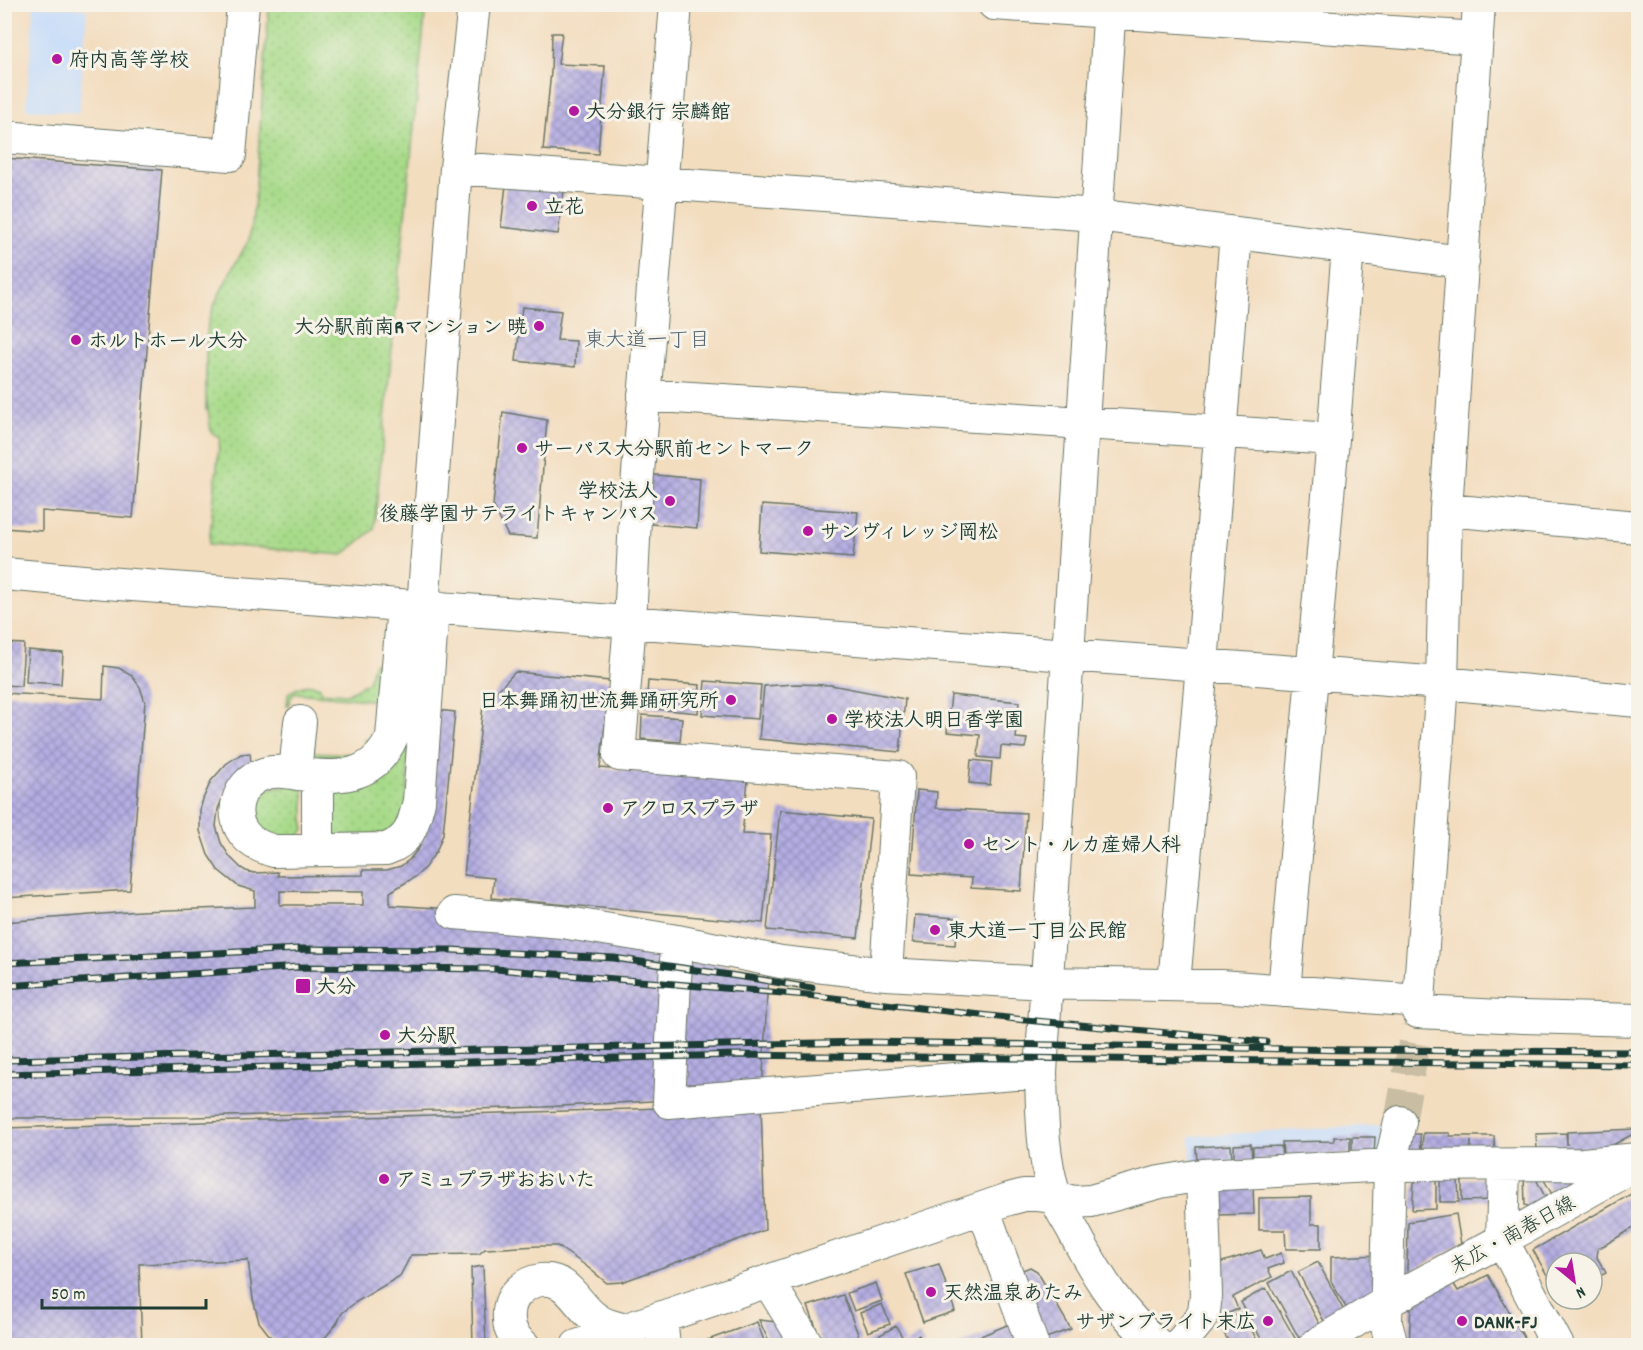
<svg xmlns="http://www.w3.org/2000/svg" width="1643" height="1350" font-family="Dekko,'Klee One',sans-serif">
  <defs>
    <pattern id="green-dots" width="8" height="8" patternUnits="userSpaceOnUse" patternTransform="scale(1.5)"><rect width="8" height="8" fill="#a7da89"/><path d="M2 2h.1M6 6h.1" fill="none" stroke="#8fbc77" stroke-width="1.8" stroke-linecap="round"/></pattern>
    <pattern id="building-cross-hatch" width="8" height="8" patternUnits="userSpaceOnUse" patternTransform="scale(1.5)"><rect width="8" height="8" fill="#b5aee3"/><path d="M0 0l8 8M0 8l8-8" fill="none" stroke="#938fb9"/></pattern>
  </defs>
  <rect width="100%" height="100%" fill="#f7f3e8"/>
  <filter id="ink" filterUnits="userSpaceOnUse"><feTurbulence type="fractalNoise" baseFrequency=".0167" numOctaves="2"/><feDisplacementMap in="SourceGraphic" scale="12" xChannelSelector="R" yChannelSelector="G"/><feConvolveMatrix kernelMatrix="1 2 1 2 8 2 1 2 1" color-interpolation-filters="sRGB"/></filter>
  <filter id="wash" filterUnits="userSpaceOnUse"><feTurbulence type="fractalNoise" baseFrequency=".008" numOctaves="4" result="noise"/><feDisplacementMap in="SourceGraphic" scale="24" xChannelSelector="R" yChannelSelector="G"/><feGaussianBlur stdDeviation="1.35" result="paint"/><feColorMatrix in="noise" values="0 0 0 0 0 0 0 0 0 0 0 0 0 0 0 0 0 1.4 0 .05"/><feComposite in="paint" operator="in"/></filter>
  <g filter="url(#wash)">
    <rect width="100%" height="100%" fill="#f3ddbf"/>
    <path fill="#c8ddf9" d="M34,5L87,9L79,113L26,109Z
      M1382,1125L1380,1152L1191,1165L1190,1136Z"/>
    <path fill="url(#green-dots)" stroke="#638c5e" stroke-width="1.5" d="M269,5H426L374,529L343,555L209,544L220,438L211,432L207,402L206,411V348L208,323L215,303L231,271L249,240L255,199Z
      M411,661L407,812L392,833L340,836L334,835L332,788L363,782Z
      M374,663H385L386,666C384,703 391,757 342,763C331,765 319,762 309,761V735H313V752L362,755L364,740L377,738L378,701L296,693L291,697L289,704L287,706L288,693C298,688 309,681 320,687L321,692L347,694L368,682Z
      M296,783L304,792V830L298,837H267L251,817L256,792Z"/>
    <g id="blocks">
      <path fill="url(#building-cross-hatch)" fill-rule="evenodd" d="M158,4H206L205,11L157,6Z
        M552,33H562L558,64L605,66L598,154L543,150L551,72Z
        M4,158L162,170L133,518L42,511V531L4,528Z
        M507,177L565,184L558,234L501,227Z
        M522,307L561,311L557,340L576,341L575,367L516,361Z
        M503,412L547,420L537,538L508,536L493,505Z
        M645,474L700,479L697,528L640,523Z
        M762,505L858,512L853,558L759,551Z
        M4,643L24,644L21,686L4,685Z
        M28,650L63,653L61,684L26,682Z
        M104,666L119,668L132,676L140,687L145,702L130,890L4,898V693L103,699Z
        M515,672L610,681L600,768L748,781L742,834L771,835L763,923L492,898L494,878L464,875L483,706Z
        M648,681L700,685L698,713L646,708Z
        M705,681L761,685L758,719L702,715Z
        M795,684L831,685L905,699L900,752L759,739L764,686Z
        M951,695L1019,702L1016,738L1027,739L1025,748L1001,746L1000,759L978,757L980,735L947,732Z
        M437,710L455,712L443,834L436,852L423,870L415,877L390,892V905L453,909L588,935L768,975L762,1095L543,1107L193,1117L4,1118V922L140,911L255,907V891L238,886L218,870L208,855L200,831V810L203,799L211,781L226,764L241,754L250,753L252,771L225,792L218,809L216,826L221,843L230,857L241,868L246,871L254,873L278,872V876L363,875V870H387L401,866L409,860L419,848L426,832ZM280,891L363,892V905H280Z
        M642,715L682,718L680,742L641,739Z
        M971,760L992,762L990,785L969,783Z
        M917,790L937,792L936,808L1026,813L1021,891L971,888L972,878L911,874Z
        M780,810L871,819L858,938L767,930Z
        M915,915L957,918L955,945L913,942Z
        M761,1105L765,1230L622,1282L607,1283L585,1265L557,1246H539L485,1249L479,1254L411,1255L400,1276L356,1302L342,1313L337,1323L325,1338L311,1346H282L270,1336L259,1322L253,1299L248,1260L139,1264L142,1346H4V1128Z
        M1637,1129V1132L1609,1147L1537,1150L1536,1134L1566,1133L1567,1145V1132Z
        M1423,1133H1450V1136H1494L1495,1152H1471V1141L1470,1153L1422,1151Z
        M1406,1134H1420L1421,1154L1406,1150Z
        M1334,1137H1350V1155H1283L1282,1142L1334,1141Z
        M1352,1137H1375L1374,1156H1352Z
        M1251,1144L1252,1161H1234V1145Z
        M1231,1145L1232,1160L1197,1163L1196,1147Z
        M1281,1146L1282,1160L1253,1161V1147Z
        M1567,1170L1574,1184L1553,1196L1539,1171Z
        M1533,1173L1546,1199L1530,1207L1525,1205L1524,1174Z
        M1436,1177V1209L1412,1210L1414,1183L1420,1178Z
        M1440,1178H1458L1459,1202H1440Z
        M1492,1178V1200L1462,1201V1179Z
        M1253,1185L1254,1214L1216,1215L1215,1186Z
        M1631,1194L1638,1209V1225L1598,1249L1597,1257L1606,1273L1592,1280V1263H1556V1291L1533,1250Z
        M1311,1197V1224H1321V1249H1286L1285,1230H1259V1198Z
        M1456,1214L1461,1244L1410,1272L1407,1271L1408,1222Z
        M1261,1250L1265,1259L1281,1253L1284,1263L1268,1269L1272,1277L1233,1297L1238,1309L1217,1318L1219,1263Z
        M1381,1255V1279L1363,1303L1348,1311L1331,1281V1257Z
        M1318,1262L1345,1313L1325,1323L1298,1272Z
        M939,1264L955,1311L923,1322L906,1274Z
        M483,1266L486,1346H473L471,1268Z
        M1030,1267L1037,1271L1071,1329L1046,1338L1018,1272Z
        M1291,1271L1321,1327L1299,1338L1269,1283Z
        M1488,1275L1525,1339L1514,1346H1409L1411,1304L1451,1279L1458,1291Z
        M876,1283L882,1301L854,1311L847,1293Z
        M1266,1288L1296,1340L1286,1346H1265L1241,1302Z
        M843,1295L861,1342L853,1346H823L808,1306Z
        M882,1304L890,1324L868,1332L860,1313Z
        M1242,1312L1260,1346H1231L1219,1324Z
        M759,1320L777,1322L792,1346H771Z
        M757,1322L766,1346H694V1345Z
        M1012,1323L1021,1346H959V1345Z
        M896,1326L905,1342L898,1346H860Z
        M919,1335L925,1346H901Z
        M1349,1340L1360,1342L1362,1346H1339Z"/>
    </g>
  </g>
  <g filter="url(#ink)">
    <use href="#blocks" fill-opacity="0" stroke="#697565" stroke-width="1.5"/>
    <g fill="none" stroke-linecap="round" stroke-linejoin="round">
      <path stroke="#c9bda3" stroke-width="32" stroke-dasharray="32 16" stroke-linecap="butt" d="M1400,1122L1417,1027"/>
      <defs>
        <path id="minor" d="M676,4L636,498L630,622L619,755L898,777L886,974
          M994,4L1477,38
          M1110,4L1041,1072C1042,1114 1042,1156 1055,1196C1059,1208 1068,1221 1074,1232C1098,1278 1119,1312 1159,1346
          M4,137L230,155L243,4
          M456,168L1096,215L1463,262
          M644,395L1333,439
          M1446,510L1479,4
          M4,574L106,583L1442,683L1638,701
          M403,606L392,737C373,780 338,778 298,774C285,772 273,770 261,775C237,784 228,816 246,836C253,844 263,848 274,851L386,849C411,840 413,825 419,801L433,607
          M423,607L456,168L474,4
          M295,773L300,722
          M318,850V776
          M454,913L562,922L677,941L781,962L886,974L1047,983L1221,986L1419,1001L1442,683L1446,510L1638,527
          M677,941L669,1102L1041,1072
          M1174,984L1202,665L1236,233
          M1284,991L1333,439L1348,247
          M1418,1012L1523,1017L1638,1020
          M1504,1165L1502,1240L1558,1346
          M983,1208L1033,1346
          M768,1281L808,1346
          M661,1318L664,1346
          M524,1346C515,1339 509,1330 509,1319C508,1307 512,1297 520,1290C526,1284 533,1281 541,1280C569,1277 576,1305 595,1318C603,1325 615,1327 625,1330
          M577,1346L1009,1199L1024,1195H1038L1055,1197L1073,1202L1091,1201L1160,1182L1202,1175L1390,1165L1583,1164L1638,1159
          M1178,1346L1199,1321L1204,1311L1206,1295L1202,1175
          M1314,1346L1385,1303L1502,1240L1637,1164
          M1392,1346L1386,1323L1390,1165L1400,1122"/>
      </defs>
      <use href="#minor" stroke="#697565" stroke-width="34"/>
      <use href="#minor" stroke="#fff" stroke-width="32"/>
      <defs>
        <path id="rail" d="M4,963L299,949L451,950L614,958L757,979L812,988
          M4,986L299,967L495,969L807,995L1025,1020L1266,1042
          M4,1060L867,1042L1354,1050L1638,1052
          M4,1074L736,1055L1638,1065"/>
      </defs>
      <use href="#rail" stroke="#1f3d34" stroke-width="7"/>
      <use href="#rail" stroke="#f7f3e8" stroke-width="4.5" stroke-dasharray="14" stroke-linecap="butt"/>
    </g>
  </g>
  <g fill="#b5179e" stroke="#f7f3e8" stroke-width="2">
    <circle cx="57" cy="59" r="6"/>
    <circle cx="574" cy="111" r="6"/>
    <circle cx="532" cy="206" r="6"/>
    <circle cx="539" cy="326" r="6"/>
    <circle cx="76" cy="340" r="6"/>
    <circle cx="522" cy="448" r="6"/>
    <circle cx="670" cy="501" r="6"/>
    <circle cx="808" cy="531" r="6"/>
    <circle cx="731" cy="700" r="6"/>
    <circle cx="832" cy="719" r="6"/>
    <circle cx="608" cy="808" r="6"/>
    <circle cx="969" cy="844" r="6"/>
    <circle cx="935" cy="930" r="6"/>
    <rect x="295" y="978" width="16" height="16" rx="3"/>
    <circle cx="385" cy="1035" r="6"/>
    <circle cx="384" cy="1179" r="6"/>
    <circle cx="931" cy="1292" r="6"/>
    <circle cx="1268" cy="1321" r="6"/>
    <circle cx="1462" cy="1321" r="6"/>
  </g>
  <g text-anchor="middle" stroke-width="6" stroke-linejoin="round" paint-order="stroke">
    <g font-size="20" font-weight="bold" fill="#1f3d34" stroke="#f7f3e8" text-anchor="start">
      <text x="69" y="66">府内高等学校</text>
      <text x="586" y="118">大分銀行 宗麟館</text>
      <text x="544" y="213">立花</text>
      <text x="527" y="333" text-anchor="end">大分駅前南Rマンション 暁</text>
      <text x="88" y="347">ホルトホール大分</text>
      <text x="534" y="455">サーパス大分駅前セントマーク</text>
      <text x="658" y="497" text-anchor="end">学校法人<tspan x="658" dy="23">後藤学園サテライトキャンパス</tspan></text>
      <text x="820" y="538">サンヴィレッジ岡松</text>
      <text x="719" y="707" text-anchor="end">日本舞踊初世流舞踊研究所</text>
      <text x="844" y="726">学校法人明日香学園</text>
      <text x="620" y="815">アクロスプラザ</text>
      <text x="981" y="851">セント・ルカ産婦人科</text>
      <text x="947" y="937">東大道一丁目公民館</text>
      <text x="316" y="993">大分</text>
      <text x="397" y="1042">大分駅</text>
      <text x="396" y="1186">アミュプラザおおいた</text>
      <text x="943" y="1299">天然温泉あたみ</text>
      <text x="1256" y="1328" text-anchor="end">サザンブライト末広</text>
      <text x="1474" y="1328">DANK-FJ</text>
    </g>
    <g font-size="20" fill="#1f3d34" stroke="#f7f3e8">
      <text transform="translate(1512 1234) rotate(-29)" y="7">末広・南春日線</text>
    </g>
    <g font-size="21" fill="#546571" stroke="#f7f3e8">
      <text x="647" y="346">東大道一丁目</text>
    </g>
  </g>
  <rect width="1643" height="1350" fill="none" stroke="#f7f3e8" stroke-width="24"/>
  <g transform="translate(1574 1281) rotate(150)"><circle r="28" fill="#f7f3e8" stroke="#a1aaa0" stroke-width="1.5"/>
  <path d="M0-4.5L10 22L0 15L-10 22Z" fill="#b5179e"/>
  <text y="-9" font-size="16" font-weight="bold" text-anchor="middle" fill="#1f3d34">N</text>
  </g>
  <path d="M42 1299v9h164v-9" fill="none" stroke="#1f3d34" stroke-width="3"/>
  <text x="51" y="1299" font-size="18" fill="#1f3d34" stroke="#f7f3e8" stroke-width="4.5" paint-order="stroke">50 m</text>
</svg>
